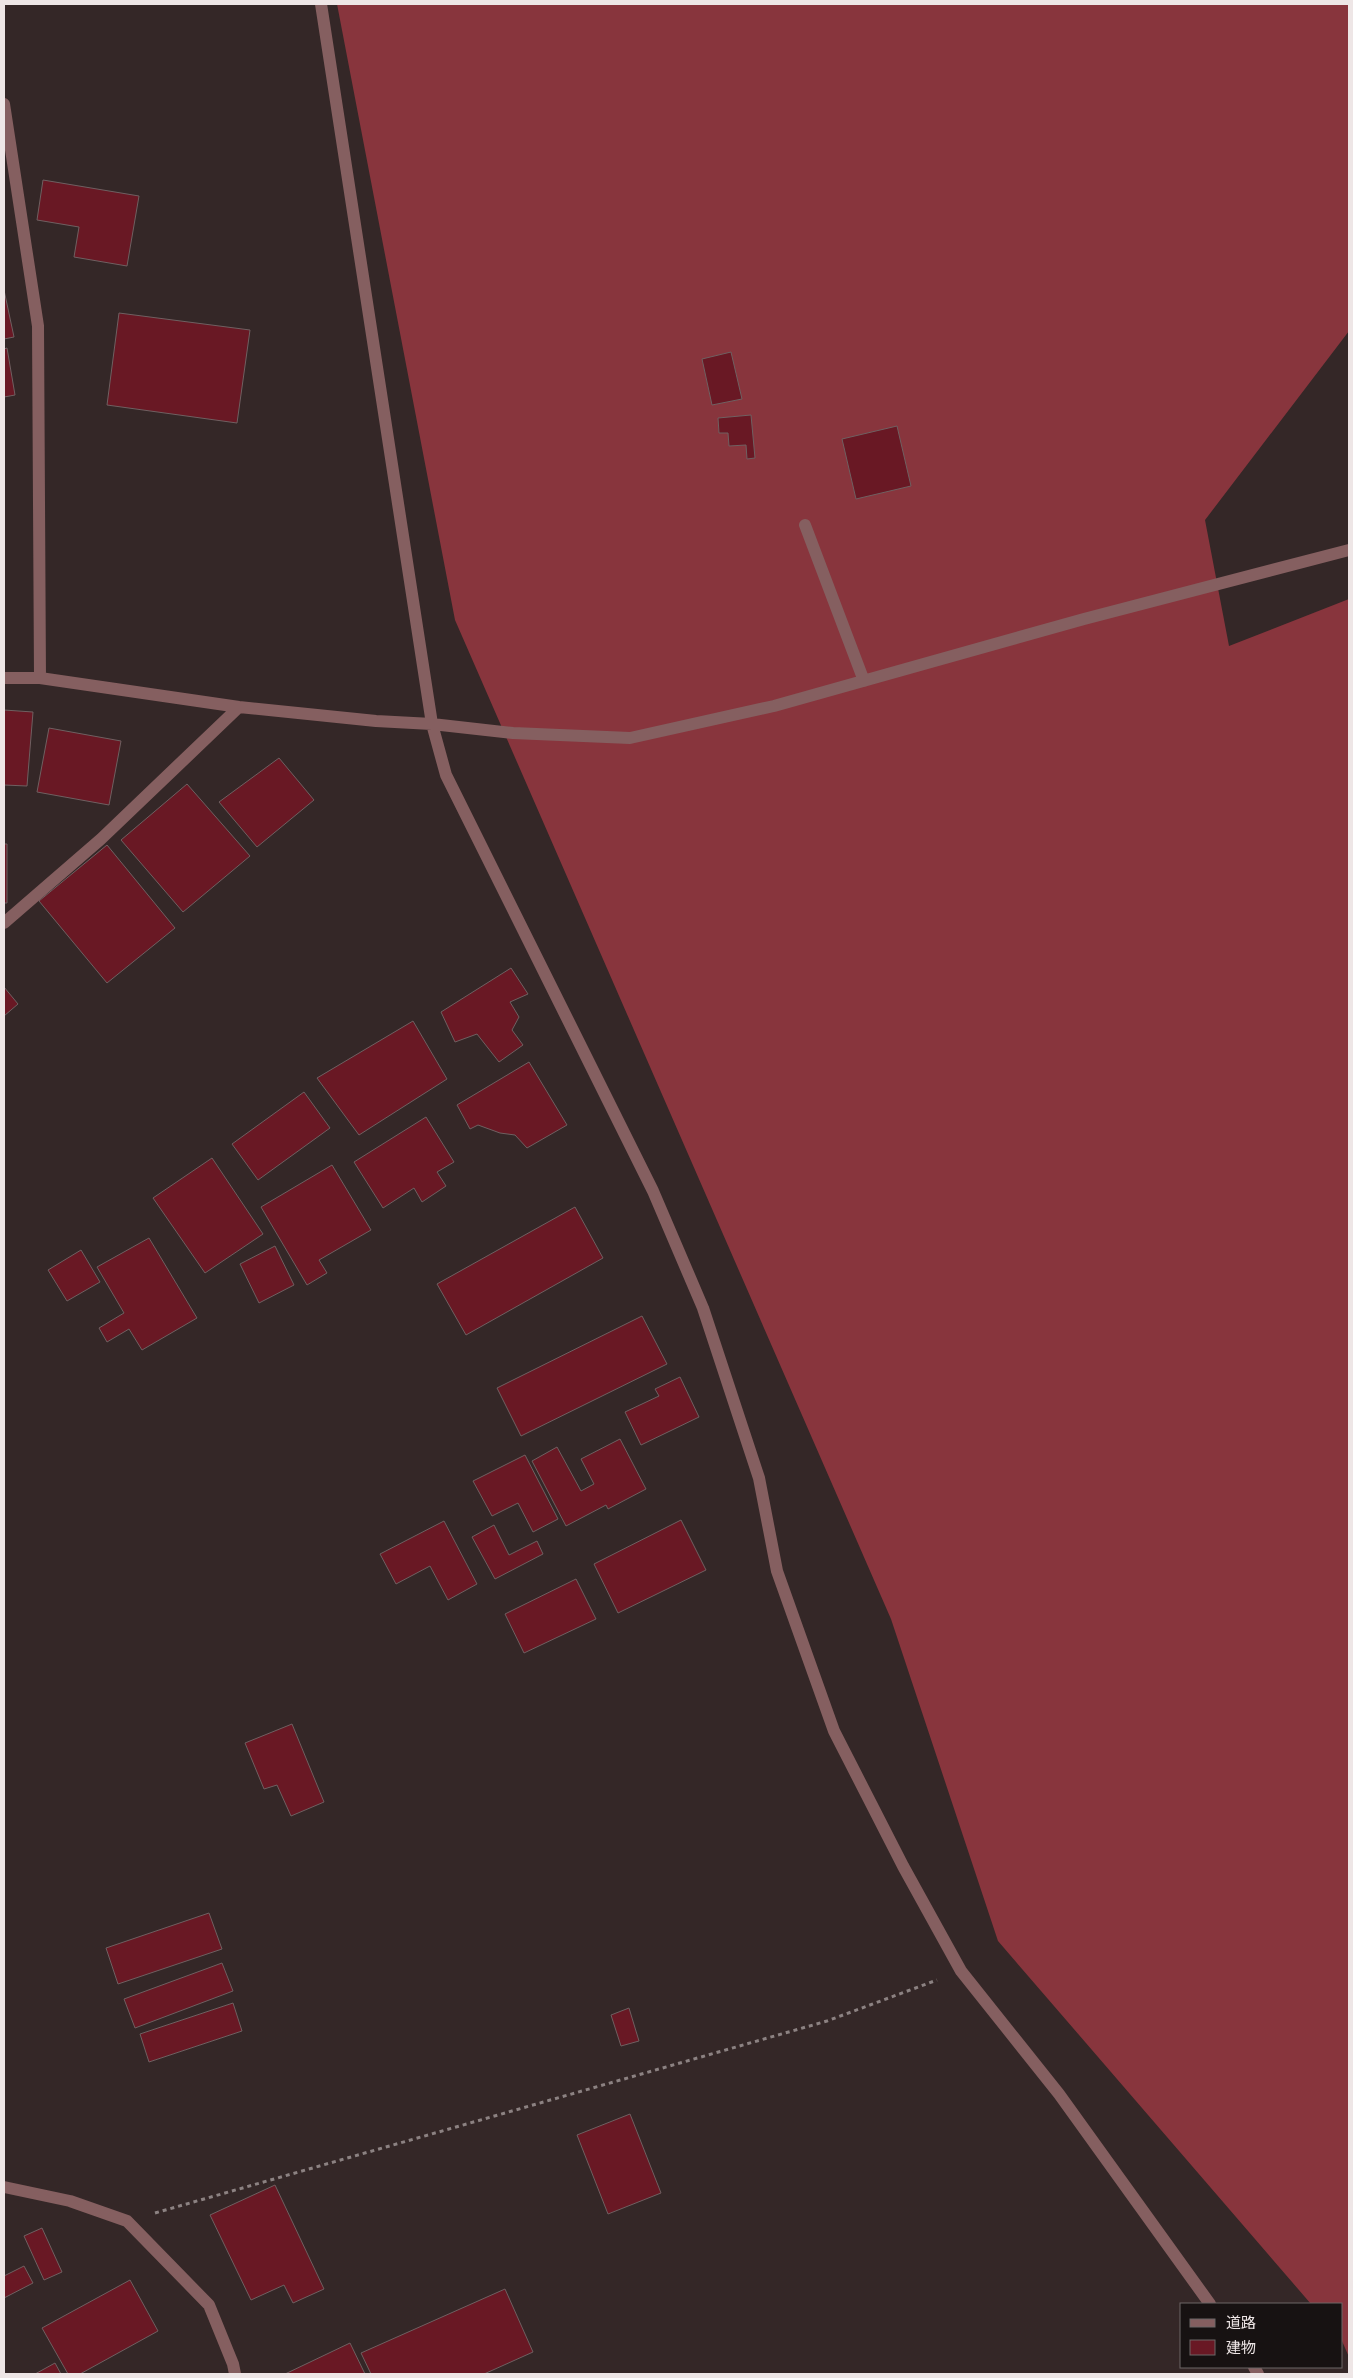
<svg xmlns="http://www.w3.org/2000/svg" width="1353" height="2378" font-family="'Roboto Condensed','Noto Sans JP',sans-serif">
  <rect width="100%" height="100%" fill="#342727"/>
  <path fill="#88353d" d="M337,4H1349V331L1205,520L1229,646L1349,599V2357L1342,2341V2304H1311L998,1941L891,1619L455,620Z"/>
  <path fill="#691824" stroke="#6f6061" d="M43,180L139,196L127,266L74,257L79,227L37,220Z
    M4,290L14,337L4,339Z
    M119,313L250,330L237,423L107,405Z
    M7,348L15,395L4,397V349Z
    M731,352L742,399L712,405L702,359Z
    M751,415L755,458L747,459L746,445L729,446L728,433H719L718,418Z
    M897,426L911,486L856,499L842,439Z
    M4,710L33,712L27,786L4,785Z
    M49,728L121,741L109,805L37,792Z
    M279,758L314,800L257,847L219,802Z
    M187,784L250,856L183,912L121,840Z
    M4,844H7V903H4Z
    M107,845L175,928L107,983L39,901Z
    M511,968L528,994L510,1002L519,1017L512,1030L523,1045L499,1062L477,1034L455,1042L441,1012Z
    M4,987L18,1004L4,1016Z
    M413,1021L447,1079L359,1135L317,1078Z
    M529,1062L567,1125L527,1148L515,1135L500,1133L478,1125L470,1129L457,1105Z
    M304,1092L330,1128L258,1180L232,1144Z
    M426,1117L454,1162L437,1172L446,1186L422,1202L414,1188L383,1208L354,1162Z
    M212,1158L263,1234L205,1273L153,1198Z
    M332,1165L371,1230L319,1260L327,1273L307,1285L261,1207Z
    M575,1207L603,1258L466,1335L437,1284Z
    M149,1238L197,1318L142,1350L129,1329L107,1342L99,1328L124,1313L97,1267Z
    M275,1246L294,1285L259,1303L240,1264Z
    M81,1250L100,1282L67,1301L48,1270Z
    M642,1316L667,1364L521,1436L497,1388Z
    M680,1377L699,1417L641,1445L625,1412L659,1396L655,1389Z
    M620,1439L646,1489L608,1509L606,1505L566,1526L532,1461L557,1447L581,1491L594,1484L581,1459Z
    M525,1455L558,1519L533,1532L518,1503L492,1516L473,1481Z
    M681,1520L706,1570L618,1613L594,1564Z
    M444,1521L477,1584L448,1600L430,1566L396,1584L380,1554Z
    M494,1525L509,1555L537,1541L543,1554L495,1579L472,1537Z
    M576,1579L596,1619L524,1653L505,1614Z
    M292,1724L324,1802L291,1816L277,1785L264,1789L245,1743Z
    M209,1913L222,1949L118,1984L106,1948Z
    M222,1963L233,1991L135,2028L124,1999Z
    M233,2003L242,2031L149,2062L140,2034Z
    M629,2008L639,2041L621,2046L611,2015Z
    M630,2114L661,2193L608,2214L577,2135Z
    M275,2185L324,2289L293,2303L284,2285L251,2300L210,2215Z
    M42,2228L62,2272L44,2280L24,2236Z
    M24,2266L33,2283L4,2298V2276Z
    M130,2280L158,2331L80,2374H68L42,2328Z
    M505,2289L533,2352L484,2374H371L361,2353Z
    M350,2343L365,2374H285Z
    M55,2363L61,2374H35Z"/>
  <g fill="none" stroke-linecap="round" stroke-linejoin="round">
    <path stroke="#8c8282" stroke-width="3" stroke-dasharray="4 4" stroke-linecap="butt" d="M155,2213L827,2021L937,1980"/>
    <path stroke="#855f60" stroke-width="12" d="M321,4L432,724L446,775L653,1191L703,1308L759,1478L777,1571L834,1731L903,1866L961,1971L1059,2094L1210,2304
      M4,104L38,326L40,678
      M805,525L864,681
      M4,678H40L239,707L376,721L432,724L513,733L630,738L774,706L1084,619L1349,550
      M4,923L101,839L239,707
      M4,2187L70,2201L127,2221L209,2305L233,2364L235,2374
      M1254,2367L1258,2374"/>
  </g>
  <rect width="1353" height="2378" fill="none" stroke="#eee6e6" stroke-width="10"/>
  <rect x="1180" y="2303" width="162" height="65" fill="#171212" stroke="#6d6767"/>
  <rect x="1190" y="2319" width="25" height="8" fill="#855f60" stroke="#6d6767"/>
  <text x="1226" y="2328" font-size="15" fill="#eee6e6">道路</text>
  <rect x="1190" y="2340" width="25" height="15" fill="#691824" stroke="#6d6767"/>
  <text x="1226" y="2353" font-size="15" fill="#eee6e6">建物</text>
</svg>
